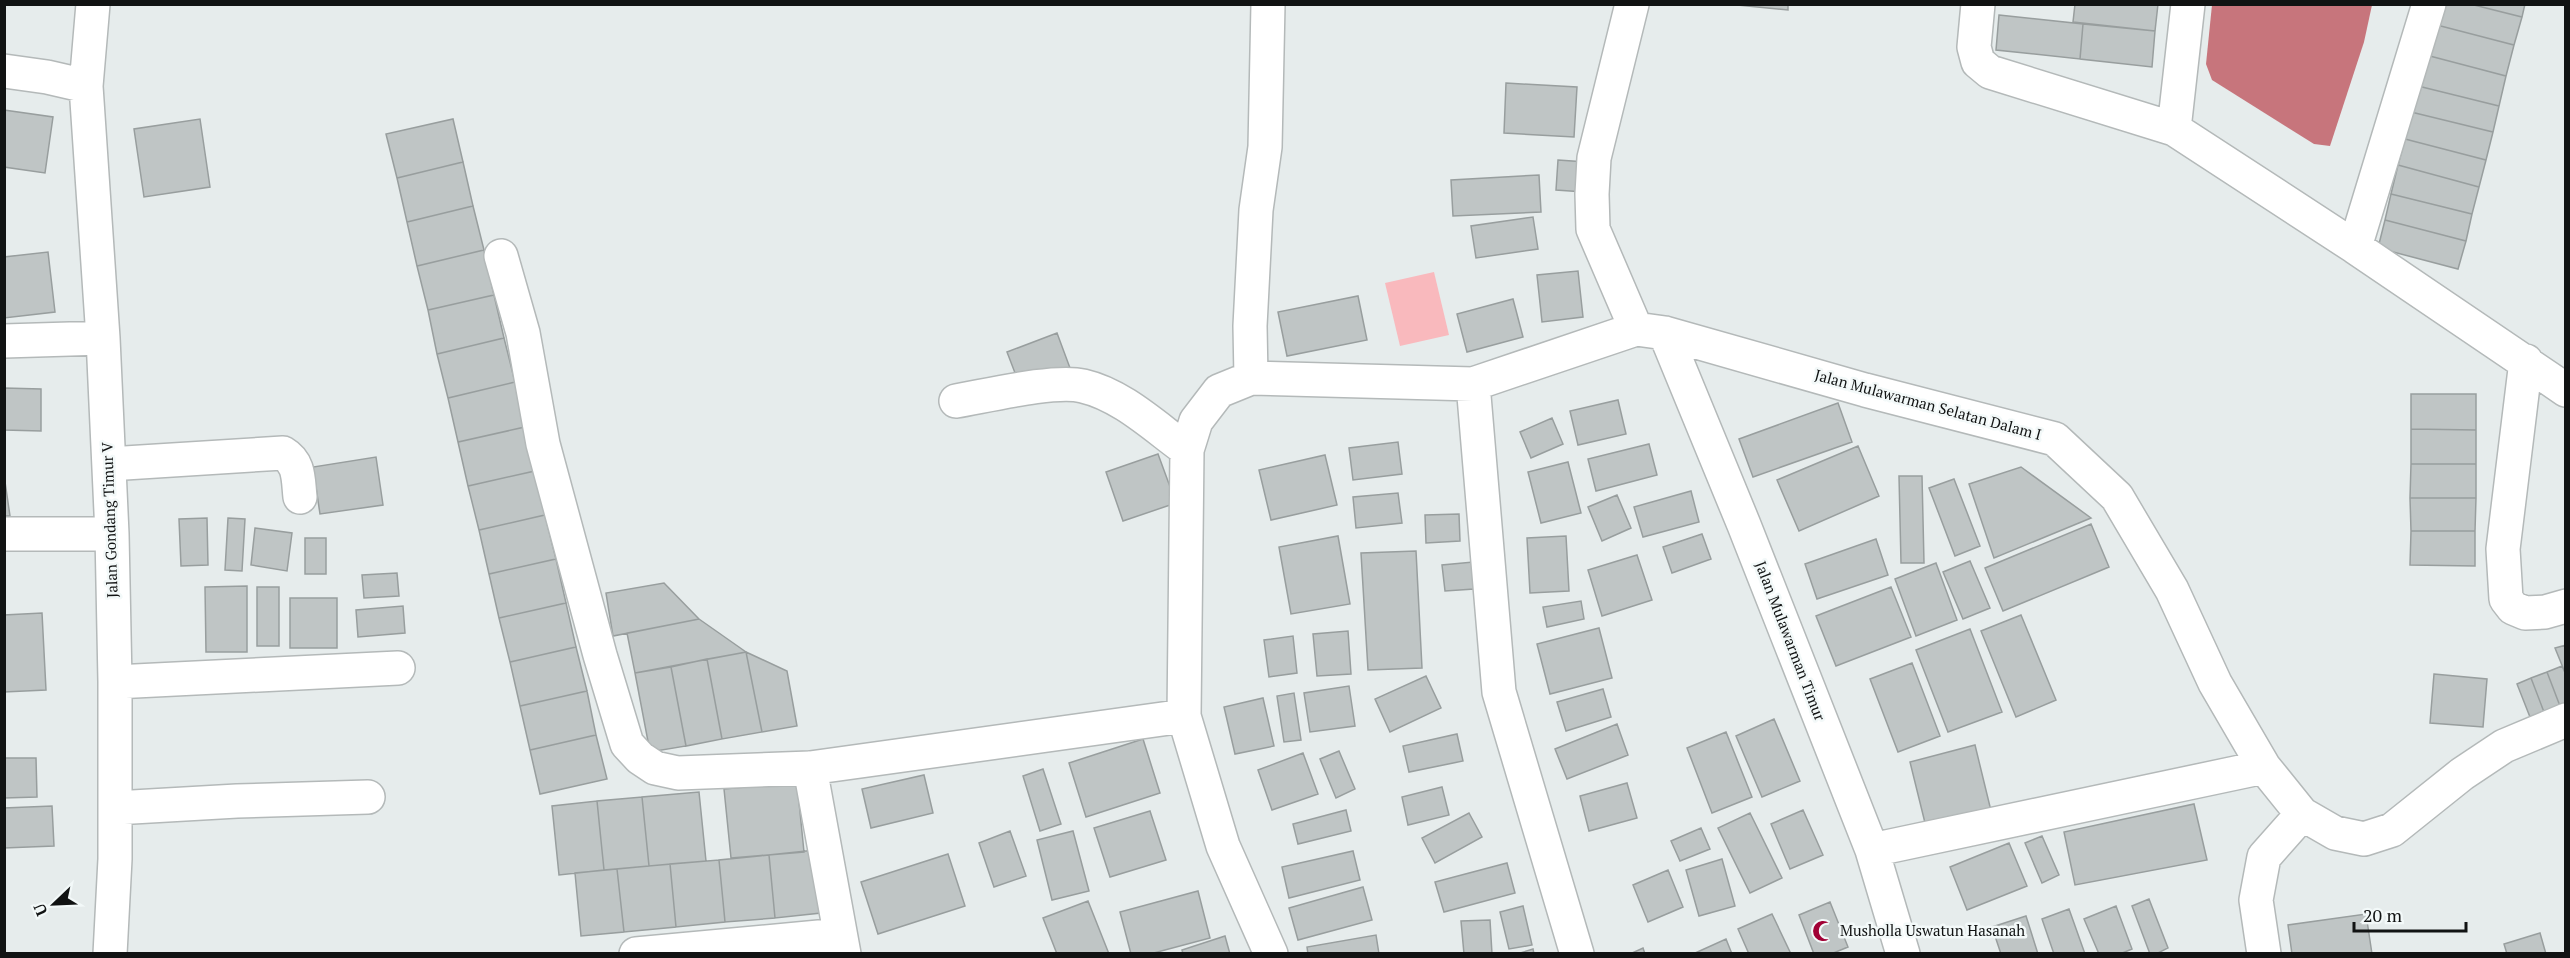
<svg xmlns="http://www.w3.org/2000/svg" width="2570" height="958" font-family="'PT Serif',serif">
  <rect width="100%" height="100%" fill="#e6ecec"/>
  <path fill="#f9b9bd" d="M1434,272L1449,335L1400,346L1385,283Z"/>
  <path fill="#c7757c" d="M2212,5H2372L2364,42L2330,146L2314,144L2212,80L2206,64Z"/>
  <path fill="#bfc5c5" stroke="#989e9e" stroke-width="1.5" d="M1727,4H1788V10Z
    M2075,4H2158L2155,31L2073,22Z
    M2438,4H2470L2522,17L2514,45L2433,24Z
    M2470,4H2525L2522,17Z
    M1999,15L2083,24L2080,59L1996,50Z
    M2083,24L2155,31L2152,67L2080,59Z
    M2433,24L2514,45L2506,76L2426,55Z
    M2426,55L2506,76L2499,106L2418,86Z
    M1506,83L1577,87L1574,137L1504,133Z
    M2418,86L2499,106L2493,132L2411,112Z
    M4,110L53,117L45,173L4,167Z
    M2411,112L2493,132L2486,160L2405,139Z
    M200,119L210,187L144,197L134,129Z
    M453,119L463,162L397,178L386,134Z
    M2405,139L2486,160L2479,187L2398,165Z
    M1558,160L1586,162L1584,192L1556,190Z
    M463,162L473,206L407,222L397,178Z
    M2398,165L2479,187L2472,214L2391,194Z
    M1539,175L1541,212L1453,216L1451,180Z
    M2391,194L2472,214L2466,241L2385,220Z
    M473,206L484,250L417,266L407,222Z
    M1533,217L1538,249L1476,258L1471,226Z
    M2385,220L2466,241L2458,269L2378,248Z
    M484,250L494,295L428,310L417,266Z
    M48,252L55,312L4,318V257Z
    M1578,271L1583,317L1542,322L1537,275Z
    M494,295L504,338L437,354L428,310Z
    M1358,296L1367,340L1287,356L1278,312Z
    M1513,299L1523,337L1467,352L1457,314Z
    M1057,333L1070,368L1020,386L1007,352Z
    M504,338L515,382L448,398L437,354Z
    M515,382L525,427L458,442L448,398Z
    M4,388L41,389V431L4,430Z
    M2411,394H2476V430L2411,429Z
    M1618,400L1626,434L1578,445L1570,411Z
    M1838,403L1852,442L1753,477L1739,439Z
    M1552,418L1563,444L1531,458L1520,432Z
    M525,427L535,471L468,486L458,442Z
    M2411,429L2476,430V464H2411Z
    M1398,442L1402,474L1353,480L1349,448Z
    M1649,444L1657,475L1596,491L1588,459Z
    M1858,446L1879,496L1799,531L1777,480Z
    M1158,454L1176,503L1123,521L1106,472Z
    M1325,455L1337,505L1271,520L1259,470Z
    M376,457L383,505L320,514L313,467Z
    M1568,462L1581,513L1541,523L1528,472Z
    M2411,464H2476V498H2410Z
    M2021,467L2091,518L1994,558L1969,484Z
    M535,471L545,515L479,530L468,486Z
    M4,475L10,516H4Z
    M1899,476H1922L1924,563H1901Z
    M1954,479L1980,546L1955,556L1929,488Z
    M1691,491L1699,522L1643,537L1634,507Z
    M1398,493L1402,523L1356,528L1353,497Z
    M1617,495L1631,528L1602,541L1588,507Z
    M2410,498H2476L2475,531H2411Z
    M1459,514L1460,541L1426,543L1425,515Z
    M545,515L556,559L489,574L479,530Z
    M207,518L208,565L181,566L179,519Z
    M228,518L245,519L242,571L225,570Z
    M2091,524L2109,567L2003,611L1985,568Z
    M255,528L292,533L287,571L251,565Z
    M2411,531H2475V566L2410,565Z
    M1702,534L1711,559L1672,573L1663,547Z
    M1338,536L1350,604L1291,614L1279,547Z
    M1566,536L1569,591L1530,593L1527,538Z
    M305,538H326V574H305Z
    M1876,539L1888,575L1817,599L1805,564Z
    M1416,551L1422,668L1368,670L1361,553Z
    M1637,555L1652,600L1602,616L1588,570Z
    M556,559L566,603L499,618L489,574Z
    M1970,561L1990,608L1963,619L1943,572Z
    M1473,562L1474,589L1445,591L1442,565Z
    M1936,563L1957,620L1916,636L1895,579Z
    M397,573L399,596L364,598L362,575Z
    M664,583L699,619L613,636L606,593Z
    M247,586V652H206L205,587Z
    M257,587H279V646H257Z
    M1891,587L1911,637L1836,666L1816,616Z
    M290,598H337V648H290Z
    M1581,601L1584,619L1547,627L1543,607Z
    M566,603L576,647L510,662L499,618Z
    M403,606L405,633L358,637L356,610Z
    M42,613L46,690L4,692V615Z
    M2021,615L2056,700L2016,717L1981,631Z
    M699,619L746,652L635,673L627,633Z
    M1599,628L1612,678L1550,694L1537,644Z
    M1970,629L2002,712L1948,732L1916,650Z
    M1348,631L1351,674L1317,676L1313,634Z
    M1293,636L1297,673L1269,677L1264,640Z
    M2566,645V675L2555,648Z
    M576,647L587,691L520,706L510,662Z
    M746,652L787,671L797,726L762,732Z
    M746,652L762,732L722,739L707,659Z
    M707,659L722,739L686,746L671,667Z
    M1912,663L1940,736L1898,752L1870,679Z
    M2562,666L2566,675V704L2560,706L2547,672Z
    M671,667L686,746L650,752L635,673Z
    M2547,672L2560,706L2544,712L2531,678Z
    M2434,674L2487,679L2483,727L2430,723Z
    M1426,676L1441,708L1390,732L1375,699Z
    M2531,678L2544,712L2530,717L2517,684Z
    M1349,686L1355,726L1310,732L1304,693Z
    M1603,689L1611,717L1566,731L1557,702Z
    M587,691L596,735L530,750L520,706Z
    M1294,693L1301,740L1284,742L1277,696Z
    M1263,698L1274,746L1235,754L1224,707Z
    M1774,719L1800,781L1762,797L1736,736Z
    M1617,724L1628,755L1567,779L1555,749Z
    M1726,732L1752,797L1712,813L1687,748Z
    M1457,734L1463,761L1409,772L1403,746Z
    M596,735L607,779L540,794L530,750Z
    M1143,739L1160,793L1086,817L1069,763Z
    M1975,745L1993,819L1928,835L1910,762Z
    M1339,751L1355,789L1336,798L1320,759Z
    M1303,753L1318,794L1272,810L1258,770Z
    M4,758H36L37,797L4,798Z
    M1043,769L1061,824L1040,831L1023,776Z
    M924,775L933,813L871,828L862,789Z
    M797,782L804,852L731,858L724,789Z
    M1627,783L1637,818L1589,831L1580,796Z
    M1442,787L1449,815L1408,825L1402,797Z
    M699,792L706,861L649,866L642,797Z
    M642,797L649,866L604,870L597,801Z
    M597,801L604,870L559,875L552,806Z
    M2194,804L2207,860L2075,885L2064,832Z
    M52,806L54,846L4,848V808Z
    M1346,810L1351,831L1298,844L1293,824Z
    M1803,810L1823,855L1790,869L1771,824Z
    M1150,811L1166,860L1110,877L1094,828Z
    M1469,813L1482,837L1435,863L1422,838Z
    M1750,813L1782,878L1750,893L1718,828Z
    M1701,828L1710,849L1680,861L1671,841Z
    M1010,831L1026,876L994,887L979,843Z
    M1073,831L1089,891L1052,900L1037,840Z
    M2042,836L2059,875L2042,883L2025,843Z
    M2009,843L2027,886L1967,910L1950,867Z
    M815,850L821,913L775,918L769,855Z
    M1353,851L1360,880L1289,898L1282,867Z
    M948,854L965,906L878,934L861,882Z
    M769,855L775,918L725,922L719,860Z
    M1722,859L1735,906L1699,916L1686,870Z
    M719,860L725,922L676,927L670,864Z
    M1507,863L1515,893L1444,912L1435,882Z
    M670,864L676,927L624,932L617,869Z
    M617,869L624,932L581,936L575,873Z
    M1668,870L1683,907L1648,922L1633,885Z
    M1363,887L1372,920L1298,940L1289,908Z
    M1198,891L1210,938L1150,954H1131L1120,912Z
    M2149,899L2168,948L2156,954H2150L2132,906Z
    M1088,901L1109,954H1057L1043,918Z
    M1830,902L1848,947L1831,954H1814L1799,915Z
    M1523,906L1532,945L1509,949L1500,912Z
    M2116,906L2132,949L2120,954H2099L2084,919Z
    M2069,909L2085,954H2054L2042,919Z
    M1772,914L1791,954H1749L1738,929Z
    M2366,914L2372,954H2292L2288,925Z
    M2026,916L2038,954H2001L1992,927Z
    M1490,920L1492,954H1464L1461,921Z
    M2540,933L2546,954H2507L2504,944Z
    M1376,935L1379,954H1308L1307,947Z
    M1225,936L1230,954H1183L1182,950Z
    M1726,939L1732,954H1693Z
    M1643,948L1645,954H1630Z
    M1533,949L1534,954H1517Z"/>
  <g fill="none" stroke-linecap="round" stroke-linejoin="round">
    <defs>
      <path id="minor" d="M93,4L86,86L103,338L112,534L115,682V859L110,954
        M1632,4L1594,158L1592,194L1593,229L1636,329L1665,333L1865,390L2055,439L2117,497L2172,590L2215,683L2264,767L2302,814L2335,833L2364,839L2392,830L2462,774L2504,746L2566,720
        M1978,4L1974,47L1978,62L1990,72L2174,129
        M2188,4L2174,129L2355,247
        M2429,4L2355,247L2566,390
        M4,71L47,77L86,86
        M501,256L523,333L543,444L600,655L627,744L640,758L655,768L678,773L810,768L1184,716
        M1665,333L1744,525L1872,850L1903,954
        M4,341L103,338
        M2526,361L2503,549L2506,599L2513,608L2525,613L2545,612L2566,606
        M1251,378L1250,326L1256,210L1265,147L1268,4
        M1473,384L1499,692L1577,954
        M956,401C986,396 1055,379 1083,386C1122,395 1155,427 1187,450
        M109,464L283,453C300,463 298,480 300,497
        M4,534H112
        M115,682L398,668
        M810,768L844,954
        M115,808L237,801L368,797
        M1872,850L2264,767
        M636,954L840,935
        M1271,954L1223,846L1184,716L1187,450L1196,421L1219,391L1251,378L1473,384L1636,329
        M2264,954L2256,900L2264,857L2302,814"/>
    </defs>
    <use href="#minor" stroke="#b4b9b9" stroke-width="36"/>
    <use href="#minor" stroke="#fff" stroke-width="33"/>
  </g>
  <defs>
    <symbol id="mosque-bare" viewBox="-9 -9 18 18"><path d="M3.5-4.9A6 6 0 1 0 3.5 4.9A5 5 0 1 1 3.5-4.9Z" fill="#a10135" stroke="#f3f9f9" stroke-width="2.5" paint-order="stroke"/></symbol>
  </defs>
  <g fill-rule="evenodd">
    <use href="#mosque-bare" x="1808" y="916" width="30" height="30"/>
  </g>
  <g text-anchor="middle" stroke-width="5" stroke-linejoin="round" paint-order="stroke">
    <g font-size="15" fill="#111313" stroke="#f3f9f9">
      <text transform="translate(1928 405) rotate(15)" y="5">Jalan Mulawarman Selatan Dalam I</text>
      <text transform="translate(110 520) rotate(-92)" y="5">Jalan Gondang Timur V</text>
      <text transform="translate(1790 641) rotate(69)" y="5">Jalan Mulawarman Timur</text>
    </g>
    <g font-size="15" fill="#111313" stroke="#f3f9f9" text-anchor="start">
      <text x="1840" y="936">Musholla Uswatun Hasanah</text>
    </g>
  </g>
  <rect width="2570" height="958" fill="none" stroke="#111313" stroke-width="12"/>
  <g transform="translate(54 904) rotate(247)" stroke="#f3f9f9" stroke-width="4.5" paint-order="stroke">
  <path d="M0-4.5L10 22L0 15L-10 22Z" fill="#111313"/>
  <text y="-9" font-size="16" font-weight="bold" text-anchor="middle" fill="#111313">U</text>
  </g>
  <path d="M2354 922v9h112v-9" fill="none" stroke="#111313" stroke-width="3"/>
  <text x="2363" y="922" font-size="18" fill="#111313" stroke="#f3f9f9" stroke-width="4.5" paint-order="stroke">20 m</text>
</svg>
